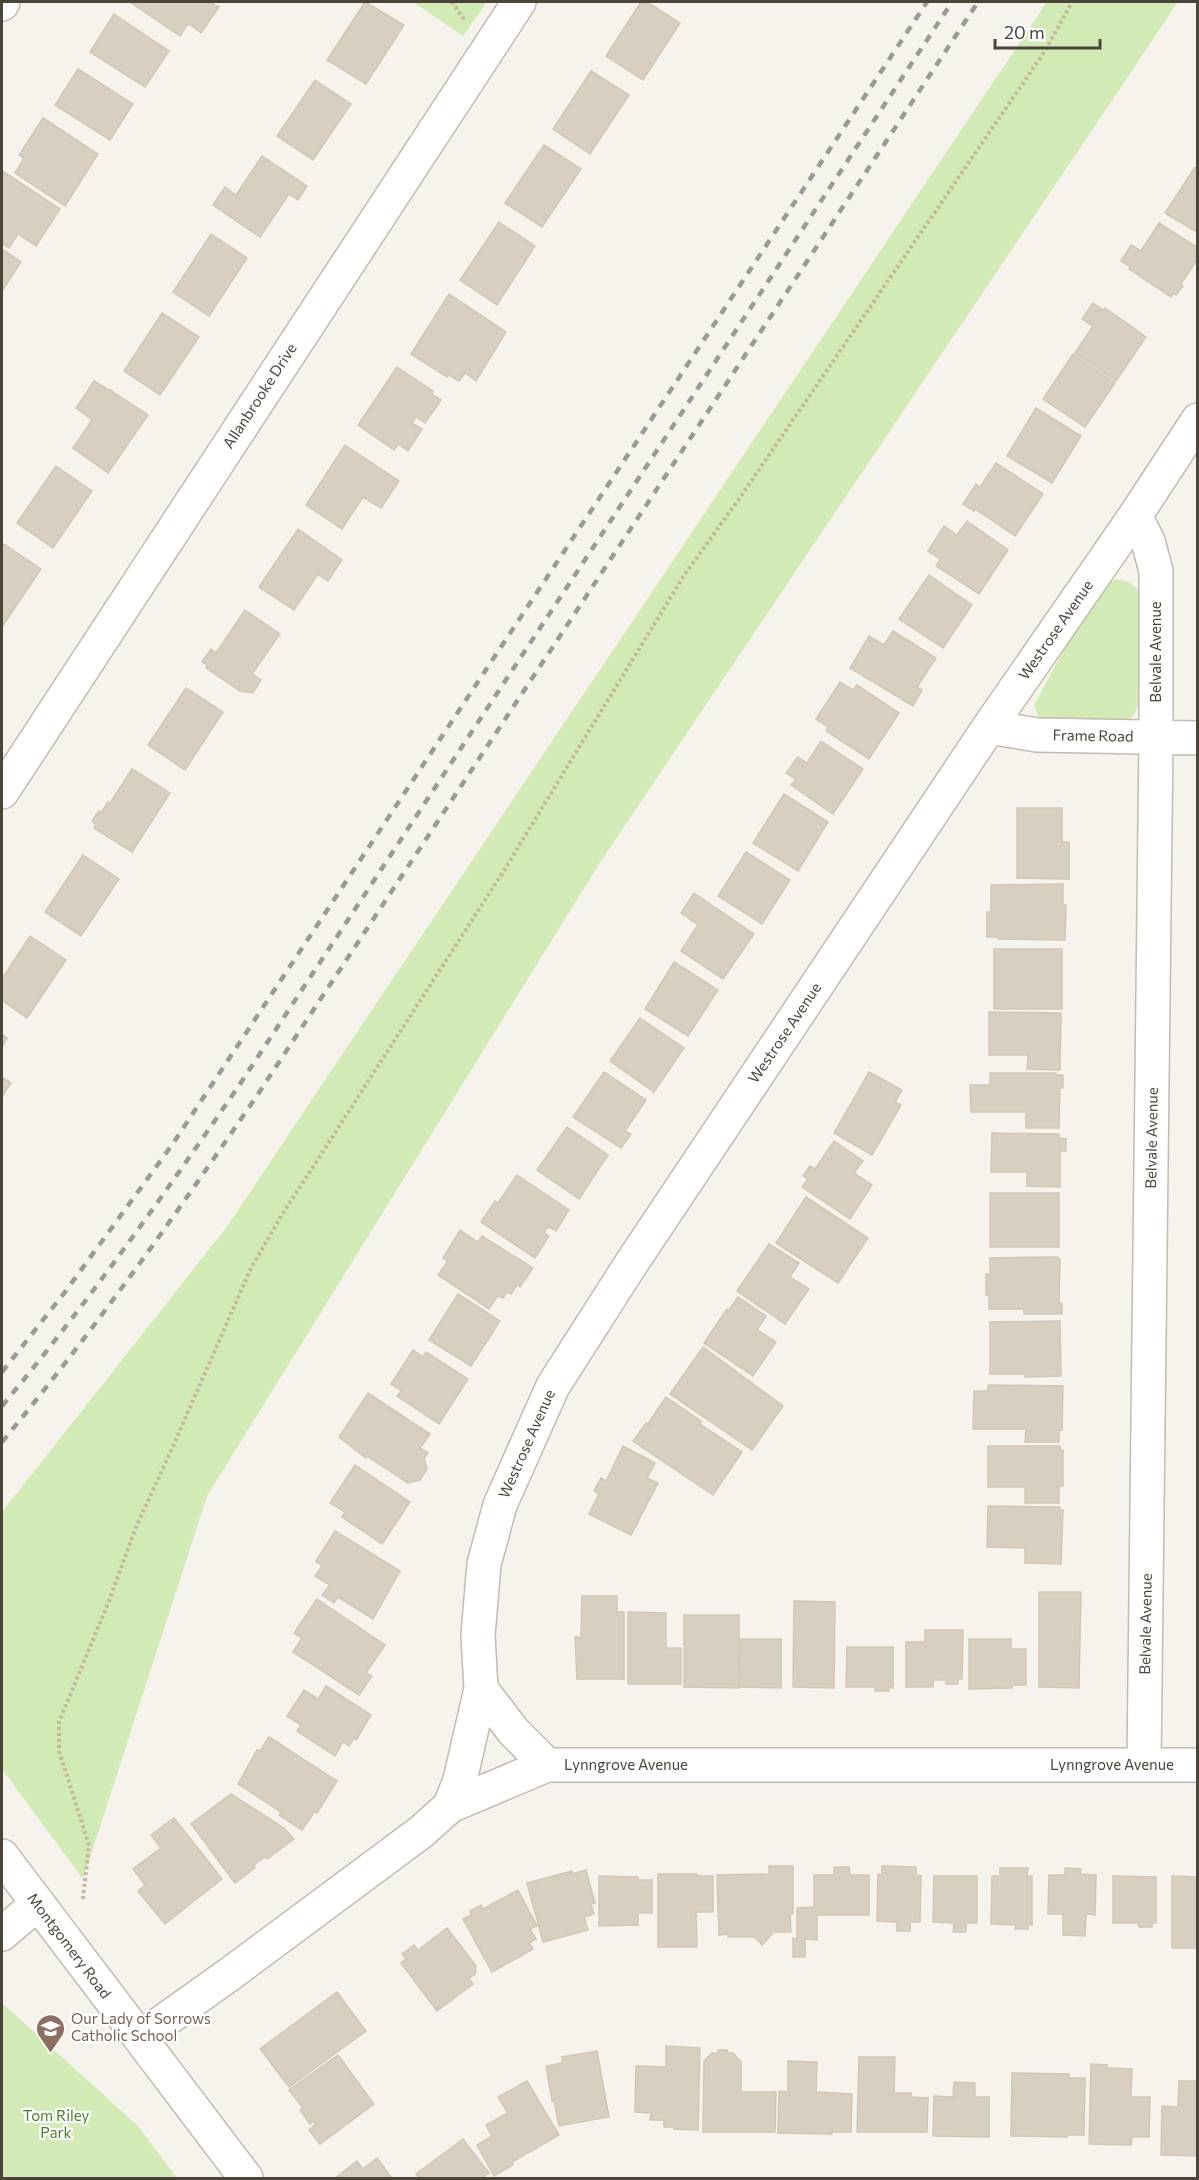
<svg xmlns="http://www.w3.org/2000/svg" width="1199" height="2180" font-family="Commissioner,sans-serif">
  <rect width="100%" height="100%" fill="#f6f3ec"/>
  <path fill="#d2eab5" d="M413,2H487L463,36Z
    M1047,2H1178L599,864L207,1496L83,1879L2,1769V1512L226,1228Z
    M1116,579L1128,582L1137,588L1140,602L1139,701L1135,713L1122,728L1049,724L1038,716L1034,705L1097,589Z
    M2,2003L138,2126L177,2178H2Z"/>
  <path fill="#d8cfc1" stroke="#d3c7b4" stroke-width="1.5" d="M130,2H210L219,7L201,33L188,23L180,36Z
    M365,2L404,25L366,84L327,60Z
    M641,2H647L680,23L643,80L606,56Z
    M114,14L169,51L145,87L90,52Z
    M78,69L133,104L110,140L55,105Z
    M591,71L629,95L590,154L553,129Z
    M315,80L351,104L313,160L277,136Z
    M43,118L98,154L65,206L15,173L24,158L19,155Z
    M544,145L581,169L542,227L505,203Z
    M262,156L307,186L298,200L289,194L260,237L213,205L225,187L236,195Z
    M1195,167L1198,169V233L1165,213Z
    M4,172L60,209L36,246L18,234L9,248L2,243V177Z
    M499,222L535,246L497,305L460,280Z
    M1159,223L1198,248V258L1181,284L1183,286L1176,295L1174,293L1171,297L1129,269L1130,267L1121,261L1131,245L1141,251Z
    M211,234L247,258L209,316L173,292Z
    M2,249L21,262L2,291Z
    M449,294L506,332L476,381L465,373L459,381L449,375L447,377L411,354Z
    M1093,303L1103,310L1105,308L1146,337L1116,381L1075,353L1093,326L1082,319Z
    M162,313L199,337L160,395L124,371Z
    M1073,354L1115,383L1085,427L1043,399Z
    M397,367L433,391L432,394L441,400L425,423L416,417L412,423L422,429L408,451L398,444L394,450L358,425Z
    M94,381L110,391V390L148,415L108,473L73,448L92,420L76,408Z
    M1036,408L1081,436L1052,483L1007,456Z
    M345,445L399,481L381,508L363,497L342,529L306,505Z
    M996,463L1043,494L1015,536L975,509L974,511L963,504L976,484L980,487Z
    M56,466L92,491L53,548L17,523Z
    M967,521L1008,550L979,594L936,566L940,559L928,551L944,526L957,535Z
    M298,529L342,560L328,581L318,574L294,610L259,587Z
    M4,544L41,569L2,627V547Z
    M929,575L972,605L943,648L899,619Z
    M245,610L280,634L252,674L261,680L253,693L240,691L206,668L207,665L202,662L211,649L216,653Z
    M893,631L936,658L917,687L922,690L913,706L850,668L869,636L884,645Z
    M840,682L853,690L857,685L899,713L869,759L826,731L828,727L816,719Z
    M186,688L223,712L185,770L148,745Z
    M821,741L863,769L833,814L791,785L796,779L786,773L798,757L807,763Z
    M132,769L170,793L132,852L94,828L96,825L92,821L99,811L101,813L108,802L110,803Z
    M784,794L828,822L798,871L753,843Z
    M1017,808H1062V842H1069V879L1017,878Z
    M746,852L790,880L762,924L718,896Z
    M83,855L119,879L81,936L45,912Z
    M1063,884V905H1066L1065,940L998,939V937H987V912H991V885Z
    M694,893L754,934L723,979L681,951L698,925L681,913Z
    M30,936L66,960L27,1018L2,1000V979Z
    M994,949H1062V1009H994Z
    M674,962L718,990L688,1036L645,1009Z
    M989,1012L1061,1013L1060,1070L1027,1069L1028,1055H989Z
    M640,1018L684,1048L654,1092L610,1061Z
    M2,1034L7,1038L2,1047Z
    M604,1072L646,1100L625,1131L631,1134L621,1148L573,1117Z
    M869,1072L902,1090L895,1102L901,1105L872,1155L834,1133Z
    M990,1073H1056V1075H1063V1088H1060L1059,1128H1026V1112H971L970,1085H990Z
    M2,1077L11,1083L2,1097Z
    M567,1127L608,1155L579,1199L537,1170Z
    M992,1133L1059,1134V1138L1066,1139V1151H1060V1187L1027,1186V1172H991Z
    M834,1141L863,1161L854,1173L872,1185L850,1219L802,1187L808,1179L803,1176L810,1166L815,1169Z
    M517,1175L569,1210L556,1231L548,1226L544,1233L549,1236L535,1258L481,1222L495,1201L498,1203Z
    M990,1193H1059V1247H990Z
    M806,1197L868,1238L838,1283L776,1243Z
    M460,1230L478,1242L482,1236L533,1268L520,1287L517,1285L511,1294L507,1292L503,1298L498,1295L489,1309L438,1275L448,1261L443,1258Z
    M769,1244L799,1263L790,1277L809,1289L785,1324L737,1291Z
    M1057,1257L1060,1259L1059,1303H1062V1314H1024V1309H989V1295H986V1274L990,1275V1258Z
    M458,1294L500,1321L471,1366L429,1340Z
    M738,1297L766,1316L757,1330L776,1342L753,1376L704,1343L727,1309L729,1310Z
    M1060,1321L1061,1376L1025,1377V1374H990V1322Z
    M703,1347L783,1406L752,1450L670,1394Z
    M413,1350L423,1357L426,1352L468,1379L439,1424L397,1396L401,1391L391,1384Z
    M988,1385L1063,1386L1062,1430L1059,1431V1442H1025L1026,1429H973L974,1391H988Z
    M368,1393L430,1434L420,1448L428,1453L424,1458L427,1469L420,1480L408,1483L367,1456L366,1458L339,1437Z
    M666,1397L701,1421L700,1424L742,1452L713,1495L633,1441L646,1423L649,1425V1422Z
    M623,1446L655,1463L647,1478L658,1483L631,1535L589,1514L599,1494L594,1491L601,1478L606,1481Z
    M988,1446H1060V1450H1063V1486H1059V1503H1025V1487H988Z
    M355,1465L410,1502L382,1544L342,1517L345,1512L330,1503Z
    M988,1506L1060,1507V1510H1063L1061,1564L1025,1563V1548L987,1547Z
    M335,1531L400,1571L373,1619L338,1597L334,1603L322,1595L330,1585L315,1576L322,1566L316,1561Z
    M1039,1592H1081L1079,1688L1039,1687Z
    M582,1596H617V1612H624V1679H577L575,1637L581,1638Z
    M317,1599L385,1645L366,1673L372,1676L359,1695L293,1652L302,1638L294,1633Z
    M794,1601L835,1602L834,1688L793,1687Z
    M628,1612L666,1613V1648H681V1684H628Z
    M684,1615H739V1688L684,1687Z
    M925,1630H963L962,1679H958V1684H946V1680H933V1687H906V1642H925Z
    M740,1639H781V1688L739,1687Z
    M969,1639H1011V1649H1026V1685H1012V1688L969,1689Z
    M847,1647H893V1688L889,1687V1691H875V1687H846Z
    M326,1686L371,1715L356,1740L354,1738L349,1746L343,1742L335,1756L297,1731L301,1725L287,1716L304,1690L318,1699Z
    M269,1737L337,1781L317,1813L315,1811L302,1830L279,1815L281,1812L238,1784L257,1750L260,1751Z
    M231,1794L284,1828L294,1839L267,1859L265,1857L254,1865L255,1868L235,1883L191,1824Z
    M174,1818L222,1879L165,1924L138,1891L145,1885L133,1869L161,1848L151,1835Z
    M769,1866H793V1914L790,1915L791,1932H774L762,1945L755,1937H728V1934L719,1935L717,1875L769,1874Z
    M882,1866L916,1867V1875L921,1876L920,1922H910V1931H897V1922L877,1921L878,1874L882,1875Z
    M834,1867H849L850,1875H869V1915H817V1940L805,1939V1957H793V1938L797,1939V1908L814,1907V1875H834Z
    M1000,1868H1028L1027,1876H1032V1925L1028,1924V1929H1015L1016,1925L991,1924L992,1876H1000Z
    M1065,1868L1081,1869L1080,1874L1096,1875L1095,1915L1086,1914L1085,1936L1063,1935V1914H1048L1049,1875H1065Z
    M586,1870L595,1903L591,1904L594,1914L584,1917L588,1930L543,1942L527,1883L572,1871V1874Z
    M658,1874H697V1876H713V1912H696L697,1947H658Z
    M599,1876L638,1877V1880H652V1913H638V1925L599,1926Z
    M934,1876H977V1923H966V1932H953L954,1923L933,1922Z
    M1113,1876L1156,1877V1923H1152V1927H1139L1138,1923H1113Z
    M1172,1876L1198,1877V1948H1172Z
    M518,1890L537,1926L530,1929L536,1939L529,1943L533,1949L492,1972L463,1919L471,1915L470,1911L481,1905L483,1909Z
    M447,1928L476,1966L475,1974L469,1978L473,1984L437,2011L401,1963L406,1959L402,1954L414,1945L418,1950Z
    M337,1992L366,2031L289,2087L260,2049Z
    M666,2046L700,2048L698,2130L674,2129L675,2127H664V2120H650L651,2113L635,2112L636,2066L666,2067Z
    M718,2050H727L728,2053H733L741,2062V2092H776L775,2132H703L704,2061L712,2053H718Z
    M597,2051L609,2117L559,2126L554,2100L552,2101L546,2066L562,2063V2057Z
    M338,2055L374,2104L320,2144L309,2130L316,2124L314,2121L310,2124L300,2110L303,2108L289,2090Z
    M859,2057H895L894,2093H911V2097L928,2098L927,2132H857Z
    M788,2061L817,2062L816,2092L852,2094L851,2132H832V2134L778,2133L779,2091L788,2092Z
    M1091,2064L1107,2065L1106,2068L1132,2069L1131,2097H1150L1149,2137H1132L1131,2145L1089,2144Z
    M1012,2073L1069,2074V2078H1085L1084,2135H1067V2137L1011,2136Z
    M527,2081L559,2135L512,2162L513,2165L494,2176L477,2145L492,2136L486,2125L508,2113L498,2097Z
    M1179,2081H1198V2156L1161,2155L1162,2106L1178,2107Z
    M954,2082L975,2083V2097H989V2137L933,2136L934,2096L953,2097Z
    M463,2139L489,2173L482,2178H420L416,2174Z
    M377,2158L392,2178H335L357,2161L363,2169Z"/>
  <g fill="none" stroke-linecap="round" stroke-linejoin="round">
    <defs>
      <path id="minor" d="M2,4L3,2
        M1135,516L1148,541L1156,571V738L1144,1765
        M989,727L1037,735L1198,738
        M2,792L519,2
        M481,1689L514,1732L547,1765
        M450,1806L460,1780L481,1689L478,1635L484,1564L500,1505L553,1386L629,1267L989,727L1135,516L1198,420
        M2,1856L246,2178
        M2,1934L37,1904
        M140,2038L230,1974L421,1832L450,1806L547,1765H1198"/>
    </defs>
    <use href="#minor" stroke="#c2bbae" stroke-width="36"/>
    <path stroke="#c4b79f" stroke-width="4" stroke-dasharray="3 3" stroke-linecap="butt" d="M452,2L465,21
      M83,1899L89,1845L59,1751V1722L109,1601L136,1527L170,1453L251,1268L280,1218L503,872L683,577L741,496L1045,51L1072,2"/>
    <use href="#minor" stroke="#fff" stroke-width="33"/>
    <path stroke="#9a9a9a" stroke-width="4.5" stroke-dasharray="8 8" stroke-linecap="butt" d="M2,1372L65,1292L172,1145L927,2
      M2,1406C87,1304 163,1196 238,1087L952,2
      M2,1442C93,1332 175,1216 256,1097L978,2"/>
  </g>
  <defs>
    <symbol id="school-pin" viewBox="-11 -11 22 30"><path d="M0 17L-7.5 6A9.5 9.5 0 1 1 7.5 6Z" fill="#8d6e63" stroke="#fff"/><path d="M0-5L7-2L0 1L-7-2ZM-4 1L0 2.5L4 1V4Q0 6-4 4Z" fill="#fff"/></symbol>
  </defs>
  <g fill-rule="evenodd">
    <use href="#school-pin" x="34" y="2012" width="33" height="45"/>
  </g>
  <g text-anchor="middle" stroke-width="4.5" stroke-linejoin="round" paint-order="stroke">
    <g font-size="15" fill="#4b4439" stroke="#fff">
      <text transform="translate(260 396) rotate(-57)" y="5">Allanbrooke Drive</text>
      <text transform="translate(1056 630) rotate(-55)" y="5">Westrose Avenue</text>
      <text transform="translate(1156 652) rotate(-90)" y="5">Belvale Avenue</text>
      <text transform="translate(1093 736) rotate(1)" y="5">Frame Road</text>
      <text transform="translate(785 1033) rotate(-56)" y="5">Westrose Avenue</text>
      <text transform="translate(1152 1138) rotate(-89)" y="5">Belvale Avenue</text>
      <text transform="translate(527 1444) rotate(-66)" y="5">Westrose Avenue</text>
      <text transform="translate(1146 1624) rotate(-89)" y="5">Belvale Avenue</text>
      <text x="626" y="1770">Lynngrove Avenue</text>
      <text x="1112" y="1770">Lynngrove Avenue</text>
      <text transform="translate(69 1946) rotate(53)" y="5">Montgomery Road</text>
    </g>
    <g font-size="15" fill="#785e54" stroke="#fff" text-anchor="start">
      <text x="71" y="2024">Our Lady of Sorrows<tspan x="71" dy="17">Catholic School</tspan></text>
    </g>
    <g font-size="15" fill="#4a7f2a" stroke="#fff">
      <text x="56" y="2121">Tom Riley<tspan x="56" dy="17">Park</tspan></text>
    </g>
  </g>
  <rect width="1199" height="2180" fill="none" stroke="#4b4439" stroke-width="6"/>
  <path d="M995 39v9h105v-9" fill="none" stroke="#4b4439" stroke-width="3"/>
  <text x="1004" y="39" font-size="18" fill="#4b4439" stroke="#ffffff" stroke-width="4.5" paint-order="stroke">20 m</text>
</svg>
